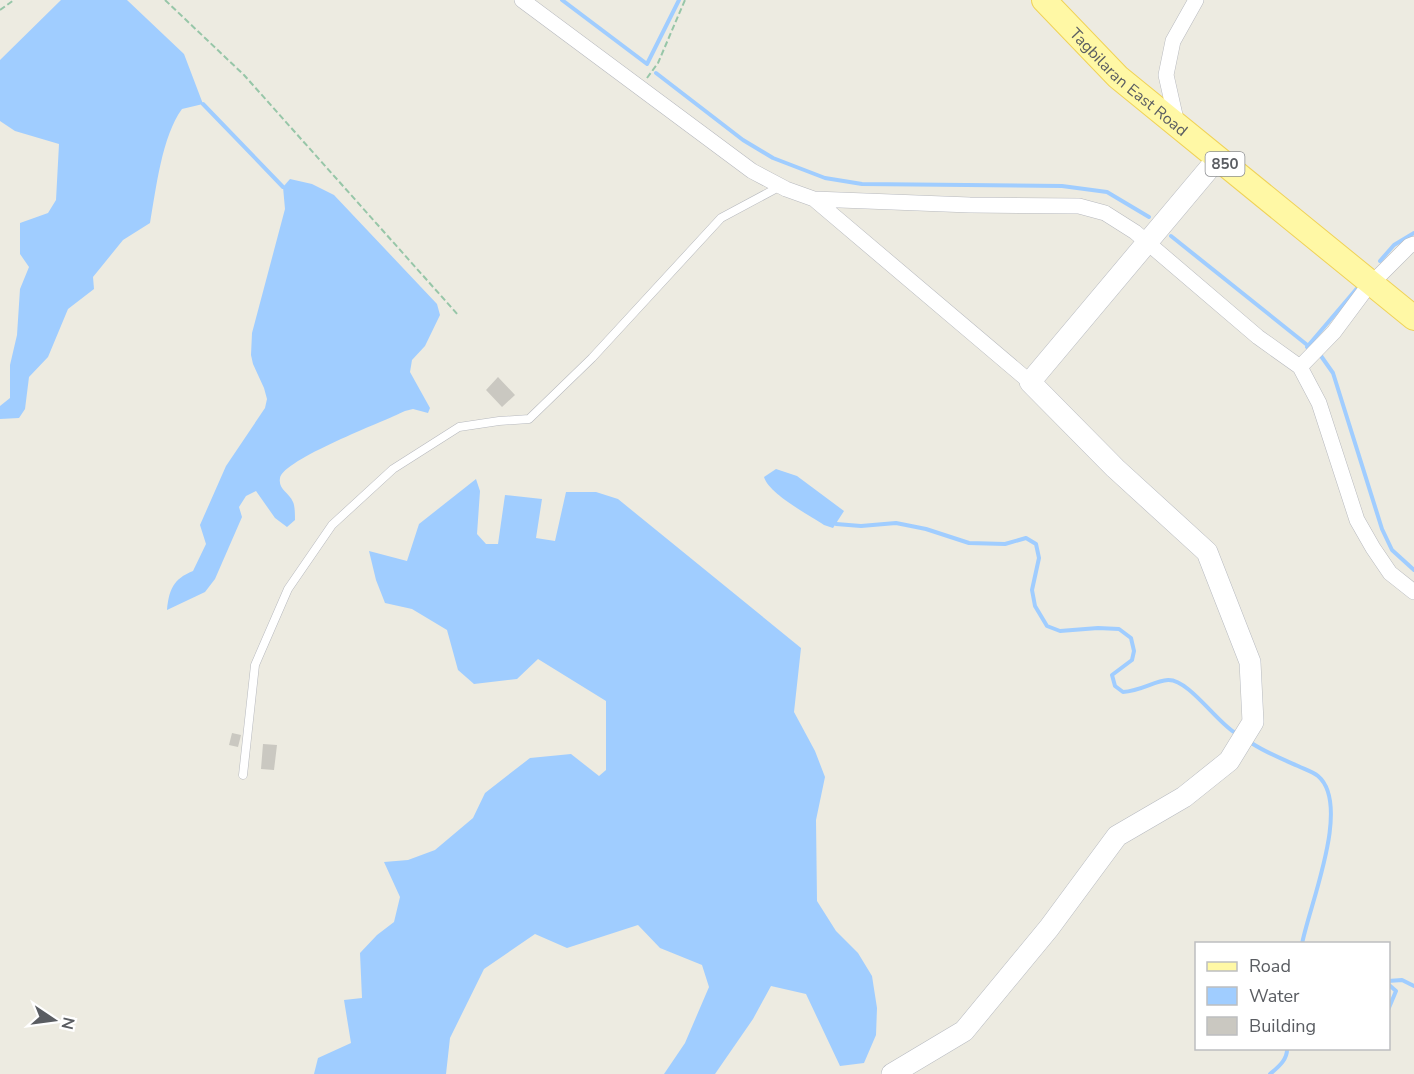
<svg xmlns="http://www.w3.org/2000/svg" width="1414" height="1074" font-family="'Nunito Sans',sans-serif">
  <rect width="100%" height="100%" fill="#edebe1"/>
  <path fill="#a0cdff" d="M61,0H127L184,54L203,104L182,109C162,136 156,189 150,223L123,240L93,277L94,289L68,309L48,357L29,377L25,409L19,418L0,419V406L10,398V365L17,335L20,289L29,267L20,254V223L48,213L56,200L59,144L15,131L0,121V60Z
    M290,179L312,184L334,195L437,304L440,315L425,346L412,360L410,372L430,408L428,413L413,409L405,411C383,422 284,459 280,478C278,490 289,492 293,502C295,506 295,515 295,520L287,527L275,518L256,491L246,496L239,507L242,517L215,579L205,592L167,610C169,590 173,579 193,571L206,544L200,525L226,466L265,408L267,399L264,388L253,364L251,355L252,333L285,209L283,187Z
    M776,469L797,476L844,511L833,528L824,525C809,515 769,494 764,477Z
    M476,479L480,491L477,534L486,544H498L505,495L542,499L536,538L555,541L566,492H596L618,499L801,648L794,712L815,751L825,777L816,820L817,901L836,931L858,953L872,976L877,1008L876,1035L864,1063L840,1066L806,994L771,986L753,1019L715,1074H664L685,1043L709,987L702,965L660,948L638,925L567,948L535,934L484,969L450,1038L446,1074H314L318,1058L351,1043L344,1000L362,998L360,953L377,935L394,922L400,897L384,862L408,860L435,850L473,818L485,793L530,758L571,754L599,776L606,770V701L538,659L517,679L474,684L458,670L447,630L412,609L385,603L376,580L369,551L407,561L419,524Z"/>
  <g fill="none" stroke-linecap="round" stroke-linejoin="round">
    <path stroke="#a0cdff" stroke-width="4" d="M562,0L647,64L679,0
      M656,73L743,140L773,158L825,178L862,184L1062,186L1107,192L1149,217
      M203,104L283,187
      M1171,236L1311,348
      M1380,261L1394,245L1414,233
      M1307,347L1359,286
      M1321,356L1333,373L1382,529L1392,550L1414,570
      M836,524L861,526L896,523L926,529L969,543L1005,544L1026,538L1036,544L1039,558L1032,590L1035,606L1047,626L1060,631L1098,628L1119,629L1131,638L1134,651L1132,660L1112,675L1115,686L1123,692C1141,691 1154,681 1168,680C1188,679 1216,721 1234,732
      M1253,744C1267,753 1282,759 1298,766C1304,769 1313,772 1318,776C1352,805 1309,906 1302,944
      M1388,981L1402,980L1414,986
      M1388,984L1396,991L1388,1010
      M1270,1074C1277,1068 1288,1060 1287,1048"/>
  </g>
  <path fill="#cac8c1" d="M498,377L515,395L502,407L486,390Z
    M232,733L241,735L238,747L229,745Z
    M263,744L277,745L274,770L261,769Z"/>
  <g fill="none" stroke-linecap="round" stroke-linejoin="round">
    <defs>
      <path id="lane" d="M243,775L255,665L288,589L332,525L393,469L459,427L499,421L529,419L592,358L721,218L777,188L782,189"/>
      <path id="street" d="M522,0L752,171L786,189L814,199L970,205L1079,206L1105,213L1135,232L1258,337L1300,367L1319,403L1357,520L1373,548L1390,573L1414,592
        M1177,124L1166,75L1173,41L1196,0
        M814,199L1030,382
        M1300,367L1334,332L1366,289L1409,246L1414,244"/>
      <path id="secondary" d="M892,1074L964,1031L1049,928L1117,836L1184,797L1229,761L1253,722L1250,662L1207,552L1115,468L1030,382L1218,158"/>
      <g id="primary">
        <path id="s1" d="M1044,0L1118,77L1414,318"/>
      </g>
    </defs>
    <use href="#lane" stroke="#b7b9be" stroke-width="9"/>
    <use href="#street" stroke="#b7b9be" stroke-width="16"/>
    <use href="#secondary" stroke="#b7bac0" stroke-width="22"/>
    <use href="#primary" stroke="#f0d257" stroke-width="26"/>
    <path stroke="#97c6a8" stroke-width="2" stroke-dasharray="6 3" stroke-linecap="butt" d="M165,0L244,75L459,316
      M0,10L14,0
      M647,78L658,63L685,0"/>
    <use href="#lane" stroke="#fff" stroke-width="8"/>
    <use href="#street" stroke="#fff" stroke-width="15"/>
    <use href="#secondary" stroke="#fff" stroke-width="21"/>
    <use href="#primary" stroke="#fff8a5" stroke-width="24"/>
  </g>
  <g text-anchor="middle" stroke-width="5" stroke-linejoin="round" paint-order="stroke">
    <rect fill="#fff" stroke="#8c8e91" stroke-width="1.5" x="1205.5" y="152" width="39" height="24" rx="4.5"/>
    <g font-size="15" font-weight="bold" fill="#5a5d62">
      <text x="1225" y="169">850</text>
    </g>
    <g font-size="16" fill="#5a5d62" stroke="#fff">
      <text dy="6" stroke="none"><textPath href="#s1" startOffset="118">Tagbilaran East Road</textPath></text>
    </g>
  </g>
  <rect x="1195" y="942" width="195" height="108" fill="#ffffff" stroke="#bdbec0" stroke-width="1.5"/>
  <rect x="1207" y="962" width="30" height="9" fill="#fff8a5" stroke="#bdbec0" stroke-width="1.5"/>
  <text x="1249" y="972" font-size="18" fill="#5a5d62">Road</text>
  <rect x="1207" y="987" width="30" height="18" fill="#a0cdff" stroke="#bdbec0" stroke-width="1.5"/>
  <text x="1249" y="1002" font-size="18" fill="#5a5d62">Water</text>
  <rect x="1207" y="1017" width="30" height="18" fill="#cac8c1" stroke="#bdbec0" stroke-width="1.5"/>
  <text x="1249" y="1032" font-size="18" fill="#5a5d62">Building</text>
  <g transform="translate(54 1020) rotate(103)" stroke="#ffffff" stroke-width="4.5" paint-order="stroke">
  <path d="M0-4.5L10 22L0 15L-10 22Z" fill="#5a5d62"/>
  <text y="-9" font-size="16" font-weight="bold" text-anchor="middle" fill="#5a5d62">N</text>
  </g>
</svg>
